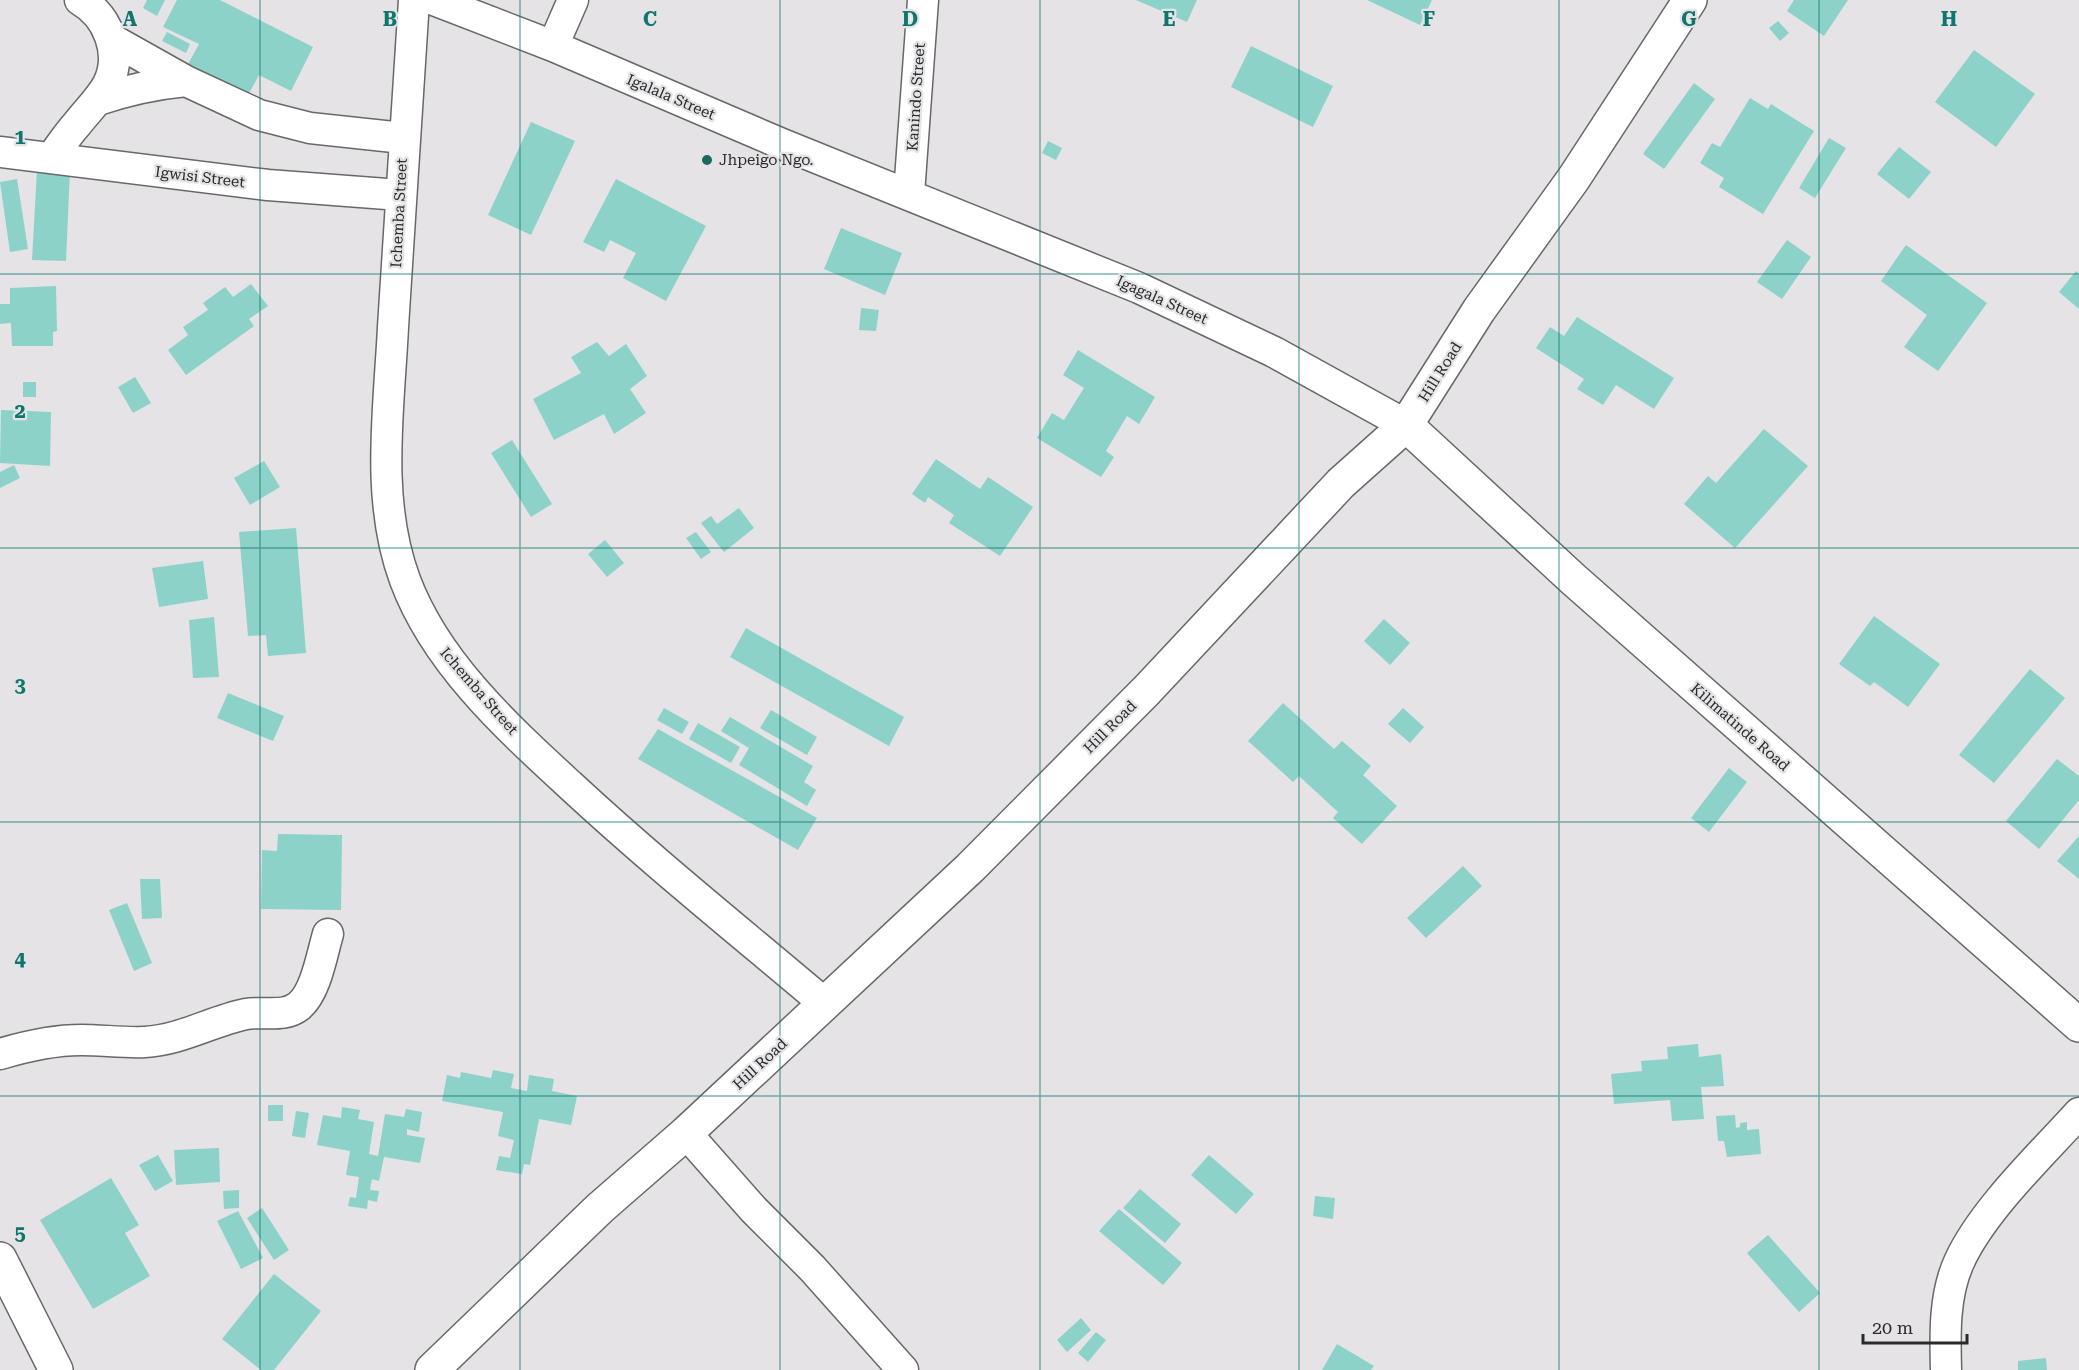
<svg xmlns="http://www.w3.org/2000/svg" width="2079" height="1370" font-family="'Roboto Serif',serif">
  <rect width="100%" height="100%" fill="#e5e3e6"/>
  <path fill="#8cd2c8" d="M147,0H165L157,16L143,8Z
    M177,0H220L313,47L291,91L259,75L247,97L187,66L199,44L163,27Z
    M1136,0H1197L1187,22Z
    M1367,0H1432L1420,25Z
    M1794,0H1848L1824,36L1787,11Z
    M1778,21L1789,33L1780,41L1769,28Z
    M167,32L190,44L186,53L162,41Z
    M1251,46L1333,86L1313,127L1231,87Z
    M1974,50L2035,94L1996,147L1935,102Z
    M1694,83L1715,99L1664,169L1643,154Z
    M1750,98L1768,109L1771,104L1814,131L1763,214L1719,187L1724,178L1700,163L1712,143L1720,147Z
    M531,122L575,141L531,235L488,215Z
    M1829,138L1846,148L1815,198L1799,188Z
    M1048,141L1062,148L1056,160L1042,153Z
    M1899,147L1931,172L1909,199L1877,174Z
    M37,170H70L66,261L32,260Z
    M17,179L28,249L10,252L0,182Z
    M616,179L706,226L666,301L623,278L636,253L610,240L604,252L583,242Z
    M841,228L902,253L885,295L824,269Z
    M1787,240L1811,257L1782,299L1757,282Z
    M1906,245L1987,303L1938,371L1904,347L1927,315L1881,281Z
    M2076,271L2079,274V309L2059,292Z
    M251,284L268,306L249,319L254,326L186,375L168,350L188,335L183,327L208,310L203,303L225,287L233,297Z
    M56,286L57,331L53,332V346H12L11,323L0,324V304H10V288Z
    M861,308L879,310L876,331L859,330Z
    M1577,317L1674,378L1654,409L1616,385L1603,405L1577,389L1584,379L1536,348L1550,327L1564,336Z
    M597,342L609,356L626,344L647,376L630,389L646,413L614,434L604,414L554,440L533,399L581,373L571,357Z
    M1078,350L1155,397L1139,424L1127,416L1106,451L1114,457L1101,477L1037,438L1052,413L1064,420L1084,388L1063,375Z
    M135,377L151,403L133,413L118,387Z
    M23,382H36V397H23Z
    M1,410L51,412L50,466L0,463Z
    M1764,429L1808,466L1735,548L1684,504L1708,476L1716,483Z
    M512,440L552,504L531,517L491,453Z
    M936,459L980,489L988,477L1033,507L1000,556L949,523L954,515L928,497L925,503L912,494Z
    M264,461L280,487L250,505L234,478Z
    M14,465L20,478L0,488V472Z
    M739,508L754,528L724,552L701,523L711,516L717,524Z
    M296,528L306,653L268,656L266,635L248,636L239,532Z
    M696,532L711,552L701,559L686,538Z
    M605,540L624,563L607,577L588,554Z
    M203,561L208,599L159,607L152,568Z
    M1874,616L1940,664L1908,707L1874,682L1870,686L1839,664Z
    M214,617L219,677L193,678L189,620Z
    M1384,619L1410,643L1390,665L1364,641Z
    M746,628L904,717L889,746L730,657Z
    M2030,669L2065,698L1994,783L1959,755Z
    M228,693L284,716L273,741L217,718Z
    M1283,703L1334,749L1342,741L1371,766L1363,775L1397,806L1362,844L1333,818L1338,812L1299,776L1293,782L1248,741Z
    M664,708L689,722L682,734L657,720Z
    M1403,708L1424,727L1410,743L1388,724Z
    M771,710L817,737L807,755L760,728Z
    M730,717L813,766L804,782L816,790L807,806L739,765L749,748L721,731Z
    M698,723L740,747L731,763L689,739Z
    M658,729L817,818L798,850L638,759Z
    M2057,759L2079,776V800L2039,849L2006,821Z
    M1729,768L1747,782L1709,832L1691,818Z
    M278,834L342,835L341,910L261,909L262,850L277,851Z
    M2079,836V879L2057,861Z
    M1463,866L1482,886L1426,938L1407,918Z
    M140,879H160L162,918L142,919Z
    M127,903L152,963L134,971L109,910Z
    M1698,1044L1699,1057L1721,1054L1724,1086L1701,1087L1704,1119L1672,1121L1670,1100L1614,1104L1611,1074L1642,1071L1641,1061L1668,1059L1667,1047Z
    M493,1070L514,1074L511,1088L527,1091L529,1075L554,1079L552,1091L577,1096L571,1125L539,1119L530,1165L524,1164L522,1174L496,1170L499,1156L510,1158L514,1140L498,1136L503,1112L442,1101L447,1075L460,1078L461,1072L491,1078Z
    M268,1105H283V1121H268Z
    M342,1107L360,1110L358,1119L374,1122L369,1154L378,1156L385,1114L404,1117L406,1109L422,1112L419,1132L407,1129V1135L425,1138L420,1163L384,1157L379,1181L372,1179L370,1190L379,1191L377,1202L368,1200L367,1209L348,1206L350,1197L356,1198L359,1177L346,1175L350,1151L317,1145L323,1115L341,1118Z
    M296,1111L309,1113L305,1138L292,1136Z
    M1735,1115L1736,1128L1740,1127V1123L1747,1122V1130L1759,1129L1761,1154L1727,1157L1724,1141H1718L1716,1116Z
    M219,1148L220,1182L176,1185L174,1150Z
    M158,1155L173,1181L155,1191L139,1165Z
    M1209,1155L1254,1194L1236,1214L1191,1175Z
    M111,1178L139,1225L125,1233L150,1276L93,1309L40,1220Z
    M1140,1189L1181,1224L1165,1243L1123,1208Z
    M239,1190V1208L224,1209L223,1191Z
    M1315,1196L1335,1198L1333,1219L1313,1216Z
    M262,1208L289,1250L274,1260L247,1218Z
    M1119,1209L1182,1263L1163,1285L1099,1231Z
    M238,1211L263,1258L241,1269L217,1221Z
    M1768,1235L1820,1293L1799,1312L1747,1253Z
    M274,1274L321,1311L274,1370H261L222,1339Z
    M1081,1318L1091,1330L1067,1352L1057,1340Z
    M1096,1332L1106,1340L1088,1362L1078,1353Z
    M1337,1344L1374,1366L1371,1370H1322Z
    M2046,1358L2047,1370H2018V1361Z"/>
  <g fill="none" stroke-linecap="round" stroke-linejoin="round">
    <defs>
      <path id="minor" d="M414,0C406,109 399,218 393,327C389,410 375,499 405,580C436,663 507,727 571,786C653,862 739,931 824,1003
        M434,0L553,46L782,144L1139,288L1274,352L1406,425
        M113,40L186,81L259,115L310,128L403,138
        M553,46L573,0
        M98,100C127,90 155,84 186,81
        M0,152L268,185L400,195
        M52,157C60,146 68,134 77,124C87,111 100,99 108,84C123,54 108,16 80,0
        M909,194L923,0
        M0,1054C27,1046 53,1040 81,1040C102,1040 124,1043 145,1042C181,1040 212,1021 246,1014C264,1011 284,1018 299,1006C316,992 322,954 328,934
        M686,1133L754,1210L812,1268L903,1370
        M1946,1370C1945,1334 1944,1295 1959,1262C1982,1211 2041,1155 2079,1113"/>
      <path id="secondary" d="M1406,425L1573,579L2079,1025
        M0,1259L56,1370
        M432,1370L600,1208L686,1133L970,868L1147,690L1341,483L1406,425L1479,310L1574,178L1690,0"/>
    </defs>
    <use href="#minor" stroke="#686769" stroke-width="33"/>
    <use href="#secondary" stroke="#686769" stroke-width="36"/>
    <use href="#minor" stroke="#fff" stroke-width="30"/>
    <use href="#secondary" stroke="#fff" stroke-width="33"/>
  </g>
  <path fill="none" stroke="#0f766e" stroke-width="1.5" stroke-opacity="0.55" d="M260,0V1370M520,0V1370M780,0V1370M1040,0V1370M1299,0V1370M1559,0V1370M1819,0V1370M0,274H2079M0,548H2079M0,822H2079M0,1096H2079"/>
  <circle fill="#1c675f" stroke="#e5e3e6" stroke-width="2" cx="707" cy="160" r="6"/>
  <g text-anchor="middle" stroke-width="4.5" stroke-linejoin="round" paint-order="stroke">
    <g font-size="15" fill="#2a2a2b" stroke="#e5e3e6">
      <text transform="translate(671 97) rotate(23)" y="5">Igalala Street</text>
      <text transform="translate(916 97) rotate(-86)" y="5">Kanindo Street</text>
      <text transform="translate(200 177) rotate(7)" y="5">Igwisi Street</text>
      <text transform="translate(399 213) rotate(-87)" y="5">Ichemba Street</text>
      <text transform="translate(1162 300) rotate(24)" y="5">Igagala Street</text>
      <text transform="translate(1440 372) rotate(-58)" y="5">Hill Road</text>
      <text transform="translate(479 691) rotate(49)" y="5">Ichemba Street</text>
      <text transform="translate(1110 727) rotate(-45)" y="5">Hill Road</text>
      <text transform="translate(1740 727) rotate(41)" y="5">Kilimatinde Road</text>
      <text transform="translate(760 1064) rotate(-43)" y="5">Hill Road</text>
    </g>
    <g font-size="15" fill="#2a2a2b" stroke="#e5e3e6" text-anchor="start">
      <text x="719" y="165">Jhpeigo Ngo.</text>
    </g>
  </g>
  <g font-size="20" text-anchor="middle" font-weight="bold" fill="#0f766e" stroke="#e5e3e6" stroke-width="4.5" stroke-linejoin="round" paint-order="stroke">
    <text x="130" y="26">A</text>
    <text x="390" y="26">B</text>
    <text x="650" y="26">C</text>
    <text x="910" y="26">D</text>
    <text x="1169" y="26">E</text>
    <text x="1429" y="26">F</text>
    <text x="1689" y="26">G</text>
    <text x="1949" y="26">H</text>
    <text x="20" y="144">1</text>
    <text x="20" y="418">2</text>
    <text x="20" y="692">3</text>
    <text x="20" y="966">4</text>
    <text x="20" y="1240">5</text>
  </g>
  <path d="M1863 1334v9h104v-9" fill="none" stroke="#2a2a2b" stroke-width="3"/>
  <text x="1872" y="1334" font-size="18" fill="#2a2a2b" stroke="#e5e3e6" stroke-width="4.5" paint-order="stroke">20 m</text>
</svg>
